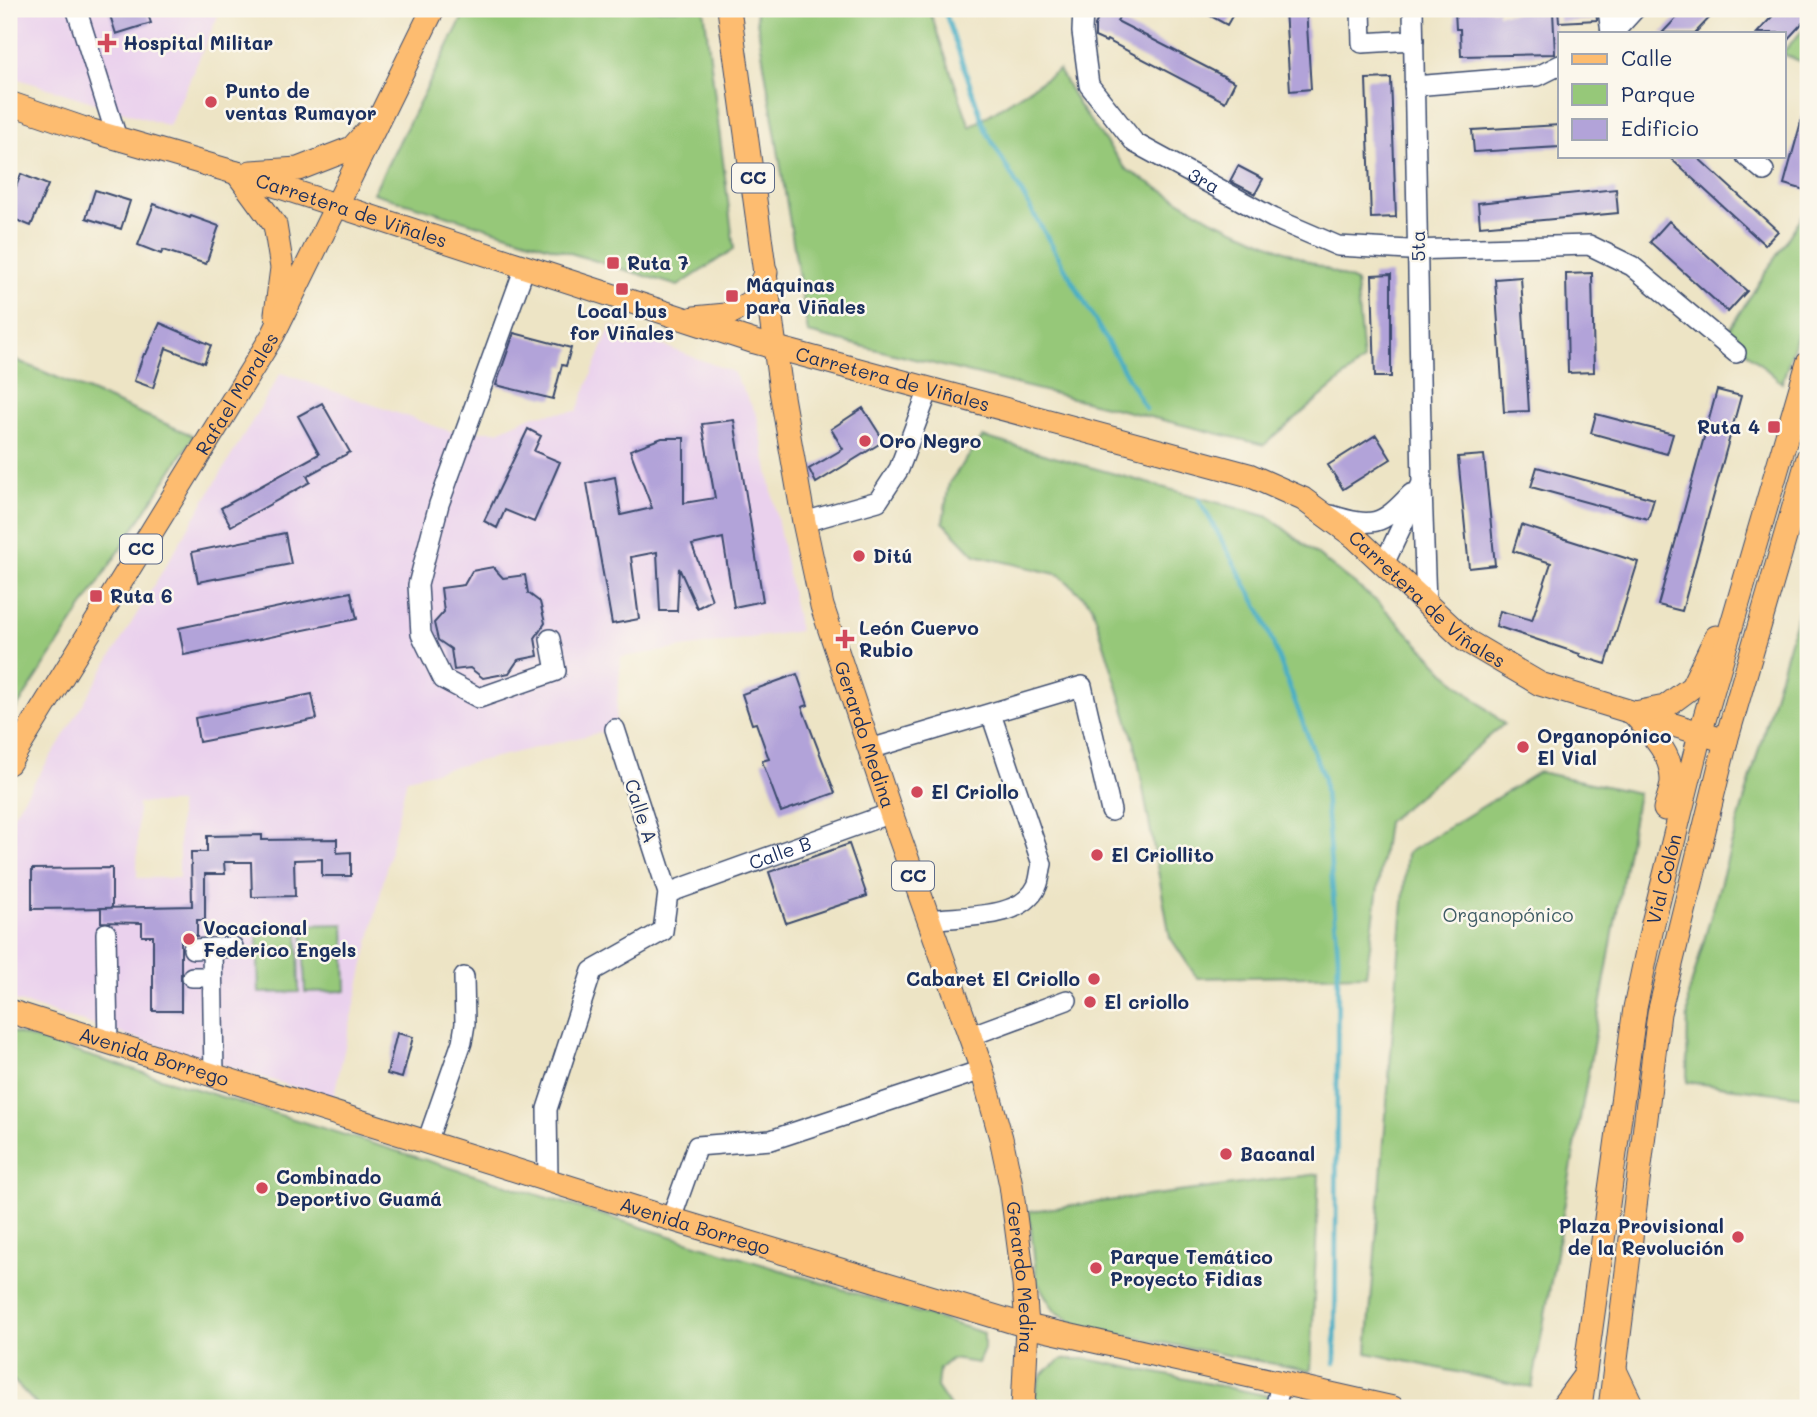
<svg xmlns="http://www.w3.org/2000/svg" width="1817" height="1417" font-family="Mali,sans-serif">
  <rect width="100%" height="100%" fill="#fbf7ec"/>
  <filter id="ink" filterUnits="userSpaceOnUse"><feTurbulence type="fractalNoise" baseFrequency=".0143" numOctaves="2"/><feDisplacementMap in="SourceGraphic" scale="14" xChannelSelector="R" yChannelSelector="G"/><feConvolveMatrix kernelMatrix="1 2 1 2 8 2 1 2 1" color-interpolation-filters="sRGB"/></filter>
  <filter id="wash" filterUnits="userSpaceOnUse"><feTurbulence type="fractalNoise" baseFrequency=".00686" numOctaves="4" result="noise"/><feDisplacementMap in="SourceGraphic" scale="28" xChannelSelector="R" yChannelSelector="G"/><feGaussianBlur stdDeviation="1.57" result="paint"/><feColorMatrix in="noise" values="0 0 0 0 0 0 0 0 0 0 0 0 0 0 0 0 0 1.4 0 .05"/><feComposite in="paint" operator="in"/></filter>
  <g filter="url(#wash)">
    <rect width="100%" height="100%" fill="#ede4c5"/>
    <path fill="#ead1ed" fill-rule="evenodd" d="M9,9H221L169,126L9,76Z
      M611,326L733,372L757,415L799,631L621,657L615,729L407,778L333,1099L9,999V821L62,739L281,373L449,431H498L534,415L577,411ZM138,803H179V878H137Z"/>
    <path fill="#96c879" stroke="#587c6c" stroke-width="2" d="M467,9H704L734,249L678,286L373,193Z
      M755,9H929L970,127L1059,70L1079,106L1126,169L1211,219L1356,282L1363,361L1264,445L808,333Z
      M1808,24V64L1784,55V51Z
      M1808,207V302L1782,383L1726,334Z
      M9,357L194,436L9,720Z
      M983,437L1269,517L1380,604L1450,677L1504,724L1387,822L1366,975L1197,978L1170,937L1135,744L1092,605L1060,575L975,555L943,522L949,483Z
      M1804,592L1808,594V1097L1687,1082L1688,996Z
      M1539,772L1638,793L1532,1388L1367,1353L1407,853Z
      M344,924L346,991L305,992L303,925Z
      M298,926L299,992L259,993L257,927Z
      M9,1031L984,1333V1349L978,1363L951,1359L939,1369L937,1387L951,1408H40L9,1376Z
      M1319,1174L1311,1371L1080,1327L1054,1310L1037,1282L1029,1211Z
      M1063,1359H1087L1270,1396L1267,1408H1034C1036,1379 1038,1374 1063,1359Z"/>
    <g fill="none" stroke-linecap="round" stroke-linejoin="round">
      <path stroke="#46aec5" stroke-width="4.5" d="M944,9L986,131L1146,409
        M1199,499L1262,614L1324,779L1338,956L1335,1363"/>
    </g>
    <g id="blocks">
      <path fill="#b2a3d9" d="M108,9H146L151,23L116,34Z
        M1103,9H1113L1121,13L1117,21L1235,82L1225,102L1107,40L1106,42L1095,37V25Z
        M1198,9H1236L1227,25Z
        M1285,9H1306L1311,89L1290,91Z
        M1498,9V14L1553,11L1555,54L1461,56L1460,29H1456L1455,10Z
        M1558,9H1596L1597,20L1559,22Z
        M1685,9H1718L1695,33H1662Z
        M1779,9H1808V17L1784,43V33H1757Z
        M1391,78L1396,217L1371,218L1366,79Z
        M1804,111L1808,112V191L1784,184Z
        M1560,125V147L1474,152L1472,130Z
        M1668,156H1696L1778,231L1765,245Z
        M1238,166L1263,179L1255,194L1230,181Z
        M21,174L48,185L31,226L9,217V205Z
        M1616,189L1618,213L1480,226L1478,203Z
        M95,190L130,201L121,229L86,218Z
        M154,204L190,218L191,216L219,226L206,264L163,250L161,254L138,245Z
        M1669,221L1747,291L1728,312L1650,242Z
        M1592,273L1594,372L1568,373L1566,274Z
        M1391,274V377H1375L1372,275Z
        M1521,277L1529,411L1504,412L1495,279Z
        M160,323L211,345L204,363L166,348L153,388L134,381L144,354H146Z
        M514,333L571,348L566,366L562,365L553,399L496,385Z
        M1717,390L1741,396L1682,611L1658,605Z
        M322,403L350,452L307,476L310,482L231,526L221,508L319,454L298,416Z
        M863,408L884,441L816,483L809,469L843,449L831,429Z
        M1596,414L1673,434L1667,454L1591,433Z
        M734,420L763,601L734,607L723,538L692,545L712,600L697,608L679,568L677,611H660L657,552L631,557L639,619L612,624L587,483L615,477L621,515L652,508L630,450L662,438H684V503L715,498L702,424Z
        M528,429L541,436L534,451L560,462L534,522L505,510L497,528L484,521Z
        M1376,435L1391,459L1343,489L1328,465Z
        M1484,455L1495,565L1469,568L1458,457Z
        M1537,467L1654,499L1648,519L1531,487Z
        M1521,525L1638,562L1606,664L1579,656L1580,654L1496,626L1500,611L1532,620L1551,563L1513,551Z
        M285,533L291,564L198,582L192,552Z
        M493,567L503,578L525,575L528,593L540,602L545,623L535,638L538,656L518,660L509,673L483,678L470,668L454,670L451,649L438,640L434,623L444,612L441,588L464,585L472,571Z
        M351,592L357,619L184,655L179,628Z
        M797,674L808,705L802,707L835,793L781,812L762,761L769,759L756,723L752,724L742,694Z
        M312,694L317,719L199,742L195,718Z
        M262,835V840L337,839V853L351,852V876H322V859L294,860L295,896L252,897L251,862H224L225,874H205V920H197V936H181V1011H153V936H142V923L101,922V908L192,906L191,852H207V836Z
        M849,844L867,896L786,923L769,872Z
        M112,868V908L32,909V869Z
        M397,1033L413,1037L402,1078L387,1074Z"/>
    </g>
  </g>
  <g filter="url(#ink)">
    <use href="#blocks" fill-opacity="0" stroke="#3a4a6d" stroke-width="2"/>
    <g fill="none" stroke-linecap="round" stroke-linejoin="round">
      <defs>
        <g id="minor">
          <path id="s1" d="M1083,9L1082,32L1089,85L1135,143L1273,218L1338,246L1409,250L1589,245L1632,266L1736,353"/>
          <path d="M1361,9L1362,43L1414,40"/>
          <path d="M1608,9L1611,33"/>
          <path d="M77,11L117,138"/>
          <path d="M1613,33L1635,9"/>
          <path d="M1414,86L1538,76L1560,65"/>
          <path d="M1746,156L1764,171"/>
          <path d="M525,267L439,504L418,585L421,634L443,679L479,698L556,671L550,639"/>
          <path d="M1422,488L1426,603"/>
          <path d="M1331,515C1373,528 1381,526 1411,494"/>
          <path d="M804,522L878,501L899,469L929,389"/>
          <path d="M1384,564L1422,483L1413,9"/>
          <path d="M870,749L1082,686L1111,811"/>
          <path id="s2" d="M668,893L891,813"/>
          <path d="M929,920C961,915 1021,921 1037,886C1040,880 1040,871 1042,864L991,714"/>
          <path d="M106,933L108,1042"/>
          <path d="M212,948L214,1075"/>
          <path d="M193,949L233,947"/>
          <path d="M192,977H212"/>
          <path d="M970,1036L1067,1000"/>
          <path d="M427,1142L462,1042L465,1024L464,977"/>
          <path d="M548,1180L547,1109L592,971L663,931L668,893L615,729"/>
          <path d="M671,1219L697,1146L771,1140L982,1070"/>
          <path d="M1275,1408L1281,1384"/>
        </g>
        <g id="major">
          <path id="s3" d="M729,9L781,391L804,522L822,606L891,813L982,1070L1001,1138L1011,1185L1024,1285L1027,1326L1023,1408"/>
          <path id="s4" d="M9,103L82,128L237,173L755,342L1249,475L1303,499L1356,538L1465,640L1540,684L1726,741"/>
          <path d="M251,172L298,169L352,148L369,129"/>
          <path d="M237,173L275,225L282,268L276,314"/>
          <path d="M694,318L726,315L751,302L766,272"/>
          <path d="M1633,713C1649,731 1673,754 1672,781C1672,790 1667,800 1665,809"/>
          <path d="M1635,713L1665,707L1692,687L1716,637"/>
          <path id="s5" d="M9,763L273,335L433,9"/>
          <path id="s6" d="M9,1011L671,1219L1027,1326L1393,1408"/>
          <path d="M1615,1370L1633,1408"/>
          <path d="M1561,1408L1583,1378"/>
          <path id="s7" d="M1580,1408L1635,1008L1653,923L1700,734L1808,363"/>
          <path d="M1610,1408L1659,1013L1726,741L1808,458"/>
        </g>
      </defs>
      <use href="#minor" stroke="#3a4a6d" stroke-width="22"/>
      <use href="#major" stroke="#3a4a6d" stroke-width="25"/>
      <use href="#minor" stroke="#fff" stroke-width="19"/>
      <use href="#major" stroke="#fdbc6f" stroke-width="23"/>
    </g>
  </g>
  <g fill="#d1495b" stroke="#fbf7ec" stroke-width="2.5">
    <path d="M103.5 32.5h7v7h7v7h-7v7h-7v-7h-7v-7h7z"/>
    <circle cx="211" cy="102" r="7"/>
    <rect x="606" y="256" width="14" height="14" rx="3.5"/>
    <rect x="615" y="282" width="14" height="14" rx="3.5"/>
    <rect x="725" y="289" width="14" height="14" rx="3.5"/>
    <rect x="1767" y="420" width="14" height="14" rx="3.5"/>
    <circle cx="865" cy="441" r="7"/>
    <circle cx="859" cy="556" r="7"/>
    <rect x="89" y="589" width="14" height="14" rx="3.5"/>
    <path d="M841.5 628.5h7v7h7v7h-7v7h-7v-7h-7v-7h7z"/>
    <circle cx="1523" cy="747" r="7"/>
    <circle cx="917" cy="792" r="7"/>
    <circle cx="1097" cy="855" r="7"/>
    <circle cx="189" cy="939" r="7"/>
    <circle cx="1094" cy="979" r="7"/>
    <circle cx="1090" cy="1002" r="7"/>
    <circle cx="1226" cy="1154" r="7"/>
    <circle cx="262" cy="1188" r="7"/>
    <circle cx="1738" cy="1237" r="7"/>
    <circle cx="1096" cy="1268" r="7"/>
  </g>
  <g text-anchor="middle" stroke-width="5" stroke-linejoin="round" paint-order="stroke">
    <g fill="#fbf7ec" stroke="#5e6b89" stroke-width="2">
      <rect x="732" y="163.5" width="42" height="29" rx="5"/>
      <rect x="120" y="534.5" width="42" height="29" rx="5"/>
      <rect x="892" y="861.5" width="42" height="29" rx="5"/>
    </g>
    <g font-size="18" font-weight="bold" fill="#1b2f5e">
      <text x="753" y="184">CC</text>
      <text x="141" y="555">CC</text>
      <text x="913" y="882">CC</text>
    </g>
    <g font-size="19" font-weight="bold" fill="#1b2f5e" stroke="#fbf7ec" text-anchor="start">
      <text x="123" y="50">Hospital Militar</text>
      <text x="225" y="98">Punto de<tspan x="225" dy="22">ventas Rumayor</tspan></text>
      <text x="627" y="270">Ruta 7</text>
      <text x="746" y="292">Máquinas<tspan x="746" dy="22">para Viñales</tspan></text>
      <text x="622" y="318" text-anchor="middle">Local bus<tspan x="622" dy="22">for Viñales</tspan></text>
      <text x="1760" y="434" text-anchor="end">Ruta 4</text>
      <text x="879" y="448">Oro Negro</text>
      <text x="873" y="563">Ditú</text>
      <text x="110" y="603">Ruta 6</text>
      <text x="859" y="635">León Cuervo<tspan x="859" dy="22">Rubio</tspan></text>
      <text x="1537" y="743">Organopónico<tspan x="1537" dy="22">El Vial</tspan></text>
      <text x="931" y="799">El Criollo</text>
      <text x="1111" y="862">El Criollito</text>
      <text x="203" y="935">Vocacional<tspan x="203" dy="22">Federico Engels</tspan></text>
      <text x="1080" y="986" text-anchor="end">Cabaret El Criollo</text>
      <text x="1104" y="1009">El criollo</text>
      <text x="1240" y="1161">Bacanal</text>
      <text x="276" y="1184">Combinado<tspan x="276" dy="22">Deportivo Guamá</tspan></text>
      <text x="1724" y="1233" text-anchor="end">Plaza Provisional<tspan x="1724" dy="22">de la Revolución</tspan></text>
      <text x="1110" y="1264">Parque Temático<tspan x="1110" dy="22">Proyecto Fidias</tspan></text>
    </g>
    <g font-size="19" fill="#1b2f5e" stroke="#fbf7ec">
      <text dy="7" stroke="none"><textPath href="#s1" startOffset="229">3ra</textPath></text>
      <text dy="7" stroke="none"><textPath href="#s4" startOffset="359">Carretera de Viñales</textPath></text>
      <text transform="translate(1418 246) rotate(-91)" y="7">5ta</text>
      <text dy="7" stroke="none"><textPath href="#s4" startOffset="926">Carretera de Viñales</textPath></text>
      <text dy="7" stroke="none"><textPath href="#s5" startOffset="434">Rafael Morales</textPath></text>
      <text dy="7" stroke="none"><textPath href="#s4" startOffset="1514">Carretera de Viñales</textPath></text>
      <text dy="7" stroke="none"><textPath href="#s3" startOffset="740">Gerardo Medina</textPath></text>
      <text transform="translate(641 811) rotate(72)" y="7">Calle A</text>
      <text dy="7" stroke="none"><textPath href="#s2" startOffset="119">Calle B</textPath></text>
      <text dy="7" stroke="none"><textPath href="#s7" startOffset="536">Vial Colón</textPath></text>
      <text dy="7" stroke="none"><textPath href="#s6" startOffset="152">Avenida Borrego</textPath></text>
      <text dy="7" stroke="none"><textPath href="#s6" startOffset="719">Avenida Borrego</textPath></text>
      <text dy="7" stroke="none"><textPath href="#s3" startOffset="1307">Gerardo Medina</textPath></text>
    </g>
    <g font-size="19" fill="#405d66" stroke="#fbf7ec">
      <text x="1508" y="922">Organopónico</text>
    </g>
  </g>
  <rect width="1817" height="1417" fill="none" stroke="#fbf7ec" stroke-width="35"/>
  <rect x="1558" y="32" width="228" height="126" fill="#fbf7ec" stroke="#a1a7b3" stroke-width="2"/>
  <rect x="1572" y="54" width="35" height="10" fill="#fdbc6f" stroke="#a1a7b3" stroke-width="2"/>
  <text x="1621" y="66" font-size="21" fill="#1b2f5e">Calle</text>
  <rect x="1572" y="84" width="35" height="21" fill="#96c879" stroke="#a1a7b3" stroke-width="2"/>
  <text x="1621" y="102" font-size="21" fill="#1b2f5e">Parque</text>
  <rect x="1572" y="119" width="35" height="21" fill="#b2a3d9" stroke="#a1a7b3" stroke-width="2"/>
  <text x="1621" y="136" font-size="21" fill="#1b2f5e">Edificio</text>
</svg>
